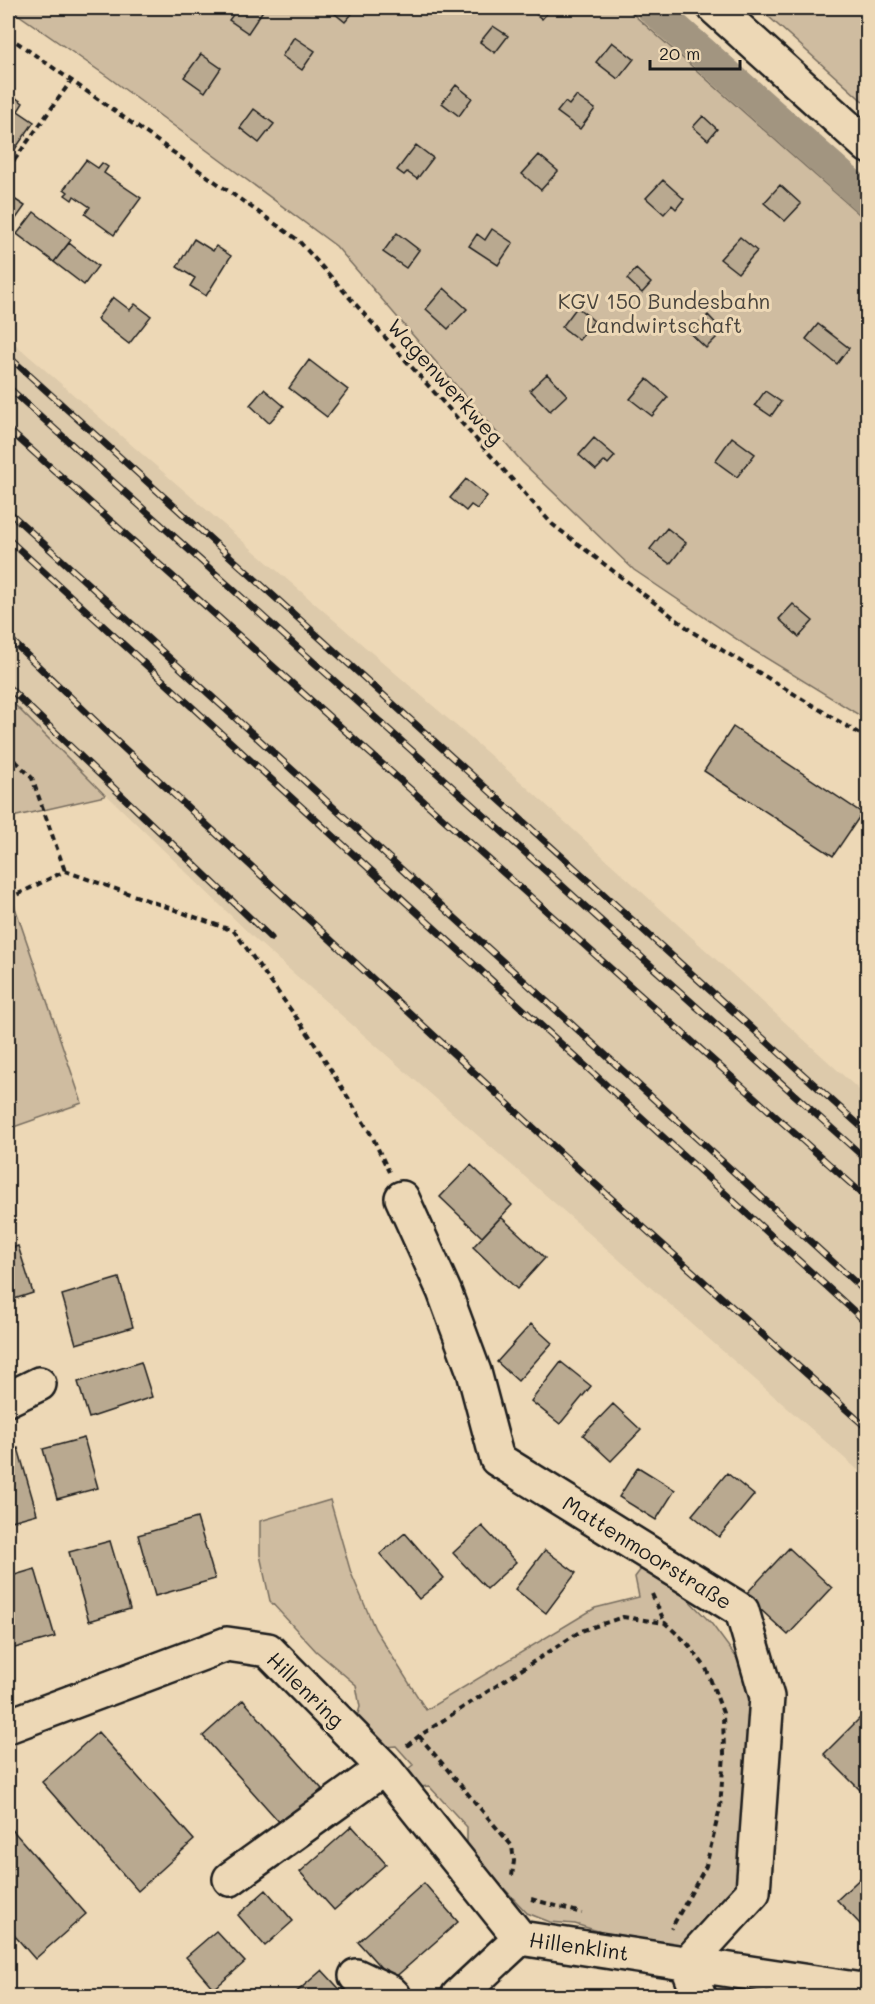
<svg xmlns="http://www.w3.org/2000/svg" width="875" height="2004" font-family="Mali,sans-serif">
  <rect width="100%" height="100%" fill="#edd8b6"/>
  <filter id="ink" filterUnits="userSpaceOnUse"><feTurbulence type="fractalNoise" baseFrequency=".0167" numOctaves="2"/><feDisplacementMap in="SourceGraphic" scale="12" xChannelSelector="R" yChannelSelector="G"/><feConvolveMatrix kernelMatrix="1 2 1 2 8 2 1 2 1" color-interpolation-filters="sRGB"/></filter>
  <g filter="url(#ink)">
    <path fill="#ddcaab" d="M8,338L521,782L867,1097V1478L257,941L8,699Z"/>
    <path fill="#cfbca0" stroke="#766c5e" stroke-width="1.5" d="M9,8H626L867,221V720L753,650L634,570L522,462L336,246L108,77Z
      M759,8H867V105Z
      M8,698L105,795V796L8,818Z
      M8,887L82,1103L8,1129Z
      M330,1500L351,1573L375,1629L426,1710L595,1608L639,1597L635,1577L644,1565L675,1586L711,1623L745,1669L757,1707L737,1888L714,1938L667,1952L575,1924L550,1922L527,1913L467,1849V1827L429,1786L409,1788L400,1775L413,1765L396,1746L371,1748L354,1726L360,1707L356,1685L316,1651L270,1601L260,1555V1521Z"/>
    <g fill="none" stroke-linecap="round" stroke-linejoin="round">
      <path stroke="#a29580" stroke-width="32" d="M652,8L868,200"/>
    </g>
    <path fill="#b9a990" stroke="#1c1c1c" stroke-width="1.5" d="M238,8H262L264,9L248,33L229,20Z
      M328,8H357L345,22Z
      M528,8H552L542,19Z
      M493,26L508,36L495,53L480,42Z
      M294,37L315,51L302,70L282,56Z
      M612,42L634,59L618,79L596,62Z
      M201,54L221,68L205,92L184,77Z
      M456,85L472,98L459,116L442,103Z
      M9,93L23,103L18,111L34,122L13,152L8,149Z
      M576,96L595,109L580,129L557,112L565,102L569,105Z
      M254,109L274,124L259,143L240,128Z
      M703,116L717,129L708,140L693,127Z
      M416,145L433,158L417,179L407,172L404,175L397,170Z
      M539,155L558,171L541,190L522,174Z
      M86,160L98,168L102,163L108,167L104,173L141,198L114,235L85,214L90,207L74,196L72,200L65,195L68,192L64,189Z
      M663,180L684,199L676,209L672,205L664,214L646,198Z
      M780,185L801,204L785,221L764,203Z
      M8,195L25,206L8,230Z
      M34,212L71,240L54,262L17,234Z
      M492,229L513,243L498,265L469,246L477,234L485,240Z
      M397,233L419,250L406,268L383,252Z
      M740,237L757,251L738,273L720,259Z
      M194,239L213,251L216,246L231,256L206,296L190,286L195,278L177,267Z
      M69,243L98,266L84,285L54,262Z
      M636,269L651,283L642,293L627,279Z
      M444,288L467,309L448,329L426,309Z
      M113,297L130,310L135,304L151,316L129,344L97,319Z
      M577,307L594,321L579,340L562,327Z
      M708,315L723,331L706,348L690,333Z
      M818,324L849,348L837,364L806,339Z
      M309,360L348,390L327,417L289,388Z
      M547,374L567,395L550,411L530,390Z
      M647,379L668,397L652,416L630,399Z
      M264,389L284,406L269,423L250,405Z
      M765,391L781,402L771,416L755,405Z
      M732,437L755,454L737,477L715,461Z
      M594,438L615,456L608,464L605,461L596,470L579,455Z
      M466,479L487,496L477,509L471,505L466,511L450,498Z
      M667,528L686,543L670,564L650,549Z
      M793,604L813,621L799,637L779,619Z
      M733,727L862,813L833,856L704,771Z
      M471,1165L512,1205L482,1237L440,1197Z
      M501,1217L545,1258L517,1289L473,1247Z
      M18,1246L33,1293L8,1301V1249Z
      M119,1278L133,1327L76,1344L62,1295Z
      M531,1324L552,1343L518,1381L497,1362Z
      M141,1362L152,1397L89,1418L78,1382Z
      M561,1362L591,1386L560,1424L531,1401Z
      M613,1404L641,1430L611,1461L583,1435Z
      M84,1438L98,1488L57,1499L43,1449Z
      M18,1448L37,1514L8,1522V1451Z
      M638,1467L675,1490L656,1520L619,1497Z
      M727,1473L754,1495L719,1537L692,1515Z
      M197,1518L215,1579L155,1596L138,1535Z
      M482,1526L516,1562L487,1589L453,1553Z
      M405,1533L444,1578L419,1599L380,1554Z
      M110,1541L130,1609L89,1621L69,1552Z
      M789,1548L832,1588L788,1635L745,1595Z
      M545,1550L576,1573L546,1613L515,1589Z
      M35,1569L55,1637L11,1649L8,1637V1577Z
      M243,1700L322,1789L282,1825L203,1736Z
      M868,1710V1798L824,1754Z
      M98,1732L194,1840L138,1891L42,1782Z
      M8,1825L86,1914L35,1959L8,1928Z
      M352,1826L386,1864L334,1910L300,1872Z
      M867,1872L868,1921L862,1926L837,1900Z
      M424,1883L458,1922L392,1980L358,1942Z
      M266,1890L293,1921L265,1946L238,1915Z
      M216,1931L245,1962L214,1989L186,1957Z
      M322,1970L346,1996H292Z
      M576,1991L595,1996H574Z"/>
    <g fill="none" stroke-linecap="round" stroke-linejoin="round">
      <defs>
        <path id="minor" d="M715,8L868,146
          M402,1198L444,1291L474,1372L497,1459L742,1611L767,1697L753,1892L687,1964L699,1996
          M8,1399L39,1384
          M8,1726L227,1644L268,1650L384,1768L520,1938
          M230,1879L384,1768
          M356,1976L390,1992L394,1996
          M458,1996L520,1938L868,1991"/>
      </defs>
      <use href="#minor" stroke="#1c1c1c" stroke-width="38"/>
      <path stroke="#1c1c1c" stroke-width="4" stroke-dasharray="6 4.5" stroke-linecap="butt" d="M8,36L298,240L552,524L694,633L868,739
        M8,169L71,81
        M8,753L32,778L65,871
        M8,899L65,871L234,931L309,1035L372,1136L389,1172
        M652,1594L665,1623
        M419,1736L512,1846L514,1861L512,1876
        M407,1746L419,1736L581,1631L623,1617L665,1623L687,1643L706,1668L723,1713L724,1754L720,1808L706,1866L671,1929
        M531,1899L582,1913"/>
      <use href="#minor" stroke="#edd8b6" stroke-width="33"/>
      <defs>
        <path id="rail" d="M8,356L868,1133
          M8,387L868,1161
          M8,429L868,1199
          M8,511L868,1294
          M8,539L868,1324
          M8,637L113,738L563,1155L868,1429
          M8,687L271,938"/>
      </defs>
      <use href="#rail" stroke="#1c1c1c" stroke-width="7"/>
      <use href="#rail" stroke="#edd8b6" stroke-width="4.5" stroke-dasharray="14" stroke-linecap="butt"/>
    </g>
  </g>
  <g text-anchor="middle" stroke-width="6" stroke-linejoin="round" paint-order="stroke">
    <g font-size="21" fill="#49443d" stroke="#edd8b6">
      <text x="664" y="309">KGV 150 Bundesbahn<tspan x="664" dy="24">Landwirtschaft</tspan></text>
    </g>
    <g font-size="21" fill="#1c1c1c" stroke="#edd8b6">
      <text transform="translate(445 382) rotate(48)" y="7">Wagenwerkweg</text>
      <text transform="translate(647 1553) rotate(32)" y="7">Mattenmoorstraße</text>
      <text transform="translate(305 1690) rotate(44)" y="7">Hillenring</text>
      <text transform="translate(579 1947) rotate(8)" y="7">Hillenklint</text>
    </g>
  </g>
  <rect width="875" height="2004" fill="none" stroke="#edd8b6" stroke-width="30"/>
  <rect x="15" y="15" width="845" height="1974" fill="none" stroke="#1c1c1c" stroke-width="2" filter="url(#ink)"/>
  <path d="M650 60v9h90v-9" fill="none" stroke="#1c1c1c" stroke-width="3"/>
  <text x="659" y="60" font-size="18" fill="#1c1c1c" stroke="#edd8b6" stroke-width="4.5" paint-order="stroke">20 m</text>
</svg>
